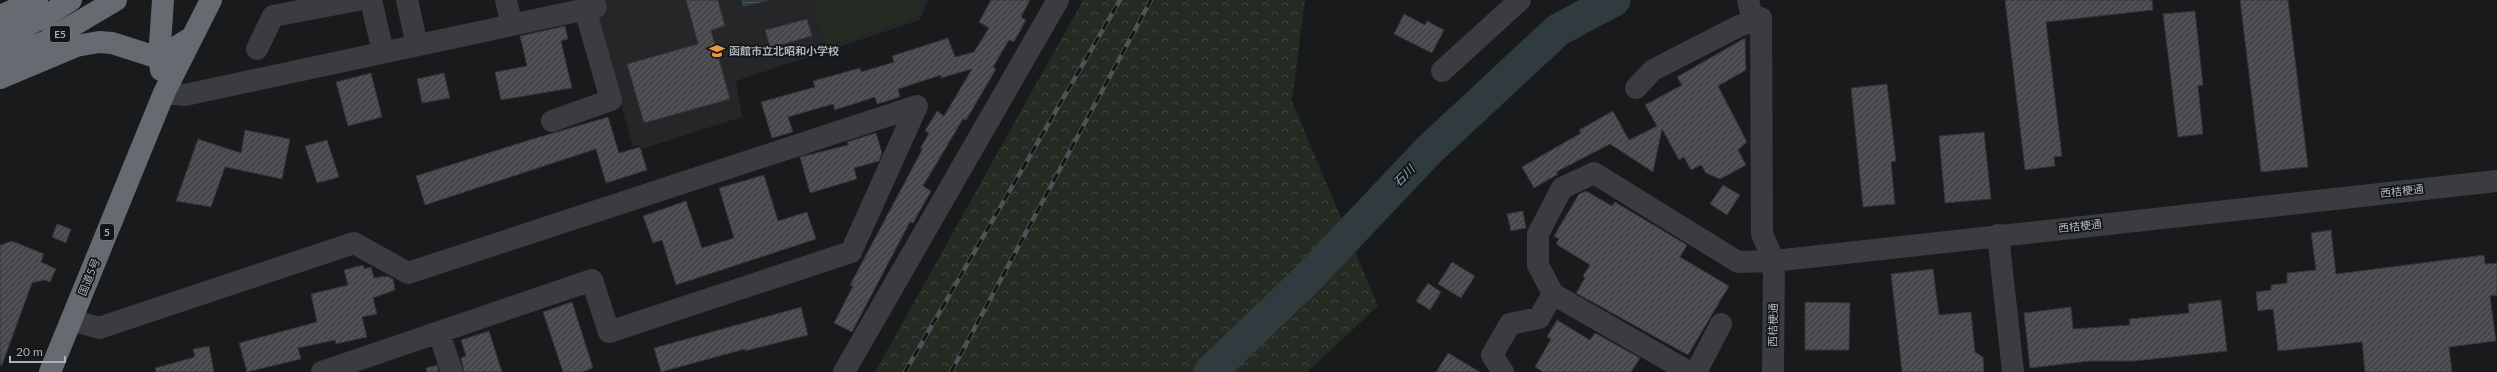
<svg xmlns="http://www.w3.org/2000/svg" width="2497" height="372" font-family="Lato,'Noto Sans JP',sans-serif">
  <defs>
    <pattern id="forest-crowns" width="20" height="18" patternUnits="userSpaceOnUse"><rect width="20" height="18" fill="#232b23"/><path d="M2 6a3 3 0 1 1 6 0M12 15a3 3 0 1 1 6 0" fill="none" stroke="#404741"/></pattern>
    <pattern id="water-rules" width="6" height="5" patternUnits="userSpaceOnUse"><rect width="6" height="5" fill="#2f3b3f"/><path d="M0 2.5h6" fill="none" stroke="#4a5559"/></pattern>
    <pattern id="building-hatch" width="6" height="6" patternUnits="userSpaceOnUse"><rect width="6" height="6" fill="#46484b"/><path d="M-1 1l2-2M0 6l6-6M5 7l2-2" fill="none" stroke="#5e6063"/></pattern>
  </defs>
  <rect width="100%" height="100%" fill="#191a1b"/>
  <path fill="#252628" d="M591,0H928L920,20L736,81L742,117L642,149L640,145L633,147Z"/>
  <path fill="url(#forest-crowns)" d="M1083,0H1305L1292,101L1378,306L1307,372H875Z"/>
  <path fill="#232b23" d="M812,0H923L915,17L826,46Z"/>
  <path fill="url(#water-rules)" d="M741,0H770L743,7Z"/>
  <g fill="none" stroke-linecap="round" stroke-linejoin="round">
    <path stroke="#2f3b3f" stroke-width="33" d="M1210,372L1307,279L1429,150L1558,30L1614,0"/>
  </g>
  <path fill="url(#building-hatch)" stroke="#333437" d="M686,0H718L725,26L711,30L730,99L644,123L627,64L698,44Z
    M991,0H1030L1021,17L1026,20L1014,42L1009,40L993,67L996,69L975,105L966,120L963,119L923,186L931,191L913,223L910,222L852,332L834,323L853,286L850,285L923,148L920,149L929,133L925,131L937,111L944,116L972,69L941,78V75L898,89L900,97L877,104L875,97L835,110L833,104L788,117L793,132L772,138L761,102L815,87L813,81L860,68L861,72L894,62L892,56L948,38L955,57L974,52L989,28L979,22Z
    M2005,0H2152L2153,10L2046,22L2062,156L2054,157L2055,166L2025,170Z
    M2240,0H2288L2308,167L2261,172Z
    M2195,11L2203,85L2198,86L2203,134L2178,137L2163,14Z
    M1404,14L1425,25L1427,21L1444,30L1432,53L1394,34Z
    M807,19L812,36L770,48L765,30Z
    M565,26L568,39L561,41L572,88L501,100L495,72L527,66L520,36Z
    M1745,38L1746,70L1718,86L1747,142L1738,150L1746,165L1720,179L1706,173L1701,165L1691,170L1684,157L1679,160L1662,129L1653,172L1610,144L1556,172L1558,174L1534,188L1522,167L1581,133L1579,130L1613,111L1629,140L1657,126L1645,105L1682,85L1677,77Z
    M371,73L382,117L348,126L336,82Z
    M444,73L450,98L422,103L417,79Z
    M1887,84L1896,161L1891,162L1895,204L1863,207L1851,88Z
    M608,117L619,153L640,147L647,170L606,183L596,149L425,205L416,176L526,141Z
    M245,130L290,139L282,179L225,167L211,207L176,201L198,139L241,153Z
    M1984,132L1991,199L1945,203L1939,136Z
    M876,133L882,153L879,161L854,168L857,179L810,193L800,157L848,145L847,142Z
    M327,140L339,177L317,183L305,146Z
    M764,175L778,221L807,212L816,239L676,285L662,240L653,243L643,216L686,201L702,248L734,238L719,188Z
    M1723,185L1740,195L1727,215L1710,204Z
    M1586,191L1612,206L1615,202L1687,245L1680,257L1729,286L1688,355L1576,293L1585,278L1583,276L1590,265L1556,244L1559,239L1554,236L1579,194Z
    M1523,211L1526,228L1511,231L1507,214Z
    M57,224L71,229L66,243L52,237Z
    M2331,230L2336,274L2484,255L2485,264L2497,263V295L2490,296L2496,341L2449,347L2452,372H2365L2362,342L2278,351L2273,309L2258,311L2256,292L2271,290V285L2287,283V273L2316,270L2311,233Z
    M12,241L44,254L41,262L56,269L50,282L44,280L32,283L2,365H0V245Z
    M1452,262L1475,276L1461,298L1438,284Z
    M363,265L364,269L371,267L374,278L387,276L393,279L395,290L373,298L377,314L362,317L367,337L336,344L335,340L298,348L301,359L247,372L239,343L317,322L311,294L348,285L344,270Z
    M1933,269L1939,315L1971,312L1975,352L1983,357L1984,372H1902L1891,274Z
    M1428,283L1441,292L1430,310L1416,301Z
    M2221,300L2227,351L2134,361H2090L2030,368L2024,313L2071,307L2073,329L2130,325L2129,319L2189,313L2188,304Z
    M572,302L593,368L582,372H563L543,312Z
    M1805,302L1850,303L1849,350H1805Z
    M801,307L808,335L745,351V349L661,372L654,348Z
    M1557,320L1590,340L1595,333L1640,358L1631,372H1543L1535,367L1551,339L1547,337Z
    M489,331L502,372H464L461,358L466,356L461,340Z
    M209,346L214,372H156L155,368L195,357L193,349Z
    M1448,353L1480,372H1436Z
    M437,365L439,372H427L426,368Z"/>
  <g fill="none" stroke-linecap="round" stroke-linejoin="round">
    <path stroke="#3a3c40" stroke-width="22" d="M371,0L383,52
      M407,0L417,45
      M506,0L512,25
      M1748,0L1753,21
      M257,49L273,16L358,0
      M1442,71L1520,0
      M1636,88L1653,70L1739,26L1761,18L1762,234L1774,261L1773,372
      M164,93L185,95L596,7
      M552,121L611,100L585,9
      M1998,235L2013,372
      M1553,294L1689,372
      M72,320L99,328L354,243L408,273L917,106L851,252L609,332L592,280L322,372
      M439,333L452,372
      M844,372L1058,0
      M1503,372L1492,355L1510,324L1539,318L1553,294L1538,265V234L1562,188L1594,173L1738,262L1774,261L2497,181
      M1696,372L1721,324"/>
    <path stroke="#666b71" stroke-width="22" d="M0,16L37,0
      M0,36L43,18L71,0
      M0,57L45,42L116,0
      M161,70L159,58L163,0
      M0,78L76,46L99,42L112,43L159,58L192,37
      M50,372L164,93L211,0"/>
    <defs>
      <path id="rail" d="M905,372L1120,0
        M951,372L1151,0"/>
    </defs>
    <use href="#rail" stroke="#4f5357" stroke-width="4.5"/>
    <use href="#rail" stroke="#141516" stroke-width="3" stroke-dasharray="9" stroke-linecap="butt"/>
  </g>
  <defs>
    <symbol id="school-bare" viewBox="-9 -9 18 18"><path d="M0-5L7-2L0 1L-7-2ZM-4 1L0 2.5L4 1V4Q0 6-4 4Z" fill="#ec9740" stroke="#141516" stroke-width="2.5" paint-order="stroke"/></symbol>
  </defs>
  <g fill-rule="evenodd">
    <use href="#school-bare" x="706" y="40" width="22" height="22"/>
  </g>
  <g text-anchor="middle" stroke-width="3.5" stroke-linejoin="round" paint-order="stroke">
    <g fill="#141516" stroke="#7e8489" stroke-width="1">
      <rect x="50" y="26" width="20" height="16" rx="3"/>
      <rect x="100" y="224" width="14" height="16" rx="3"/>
    </g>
    <g font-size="10" font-weight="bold" fill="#acb3ba">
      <text x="60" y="38">E5</text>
      <text x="107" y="236">5</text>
    </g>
    <g font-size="11" font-weight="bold" fill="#acb3ba" stroke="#141516" text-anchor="start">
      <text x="729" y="55">函館市立北昭和小学校</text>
    </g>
    <g font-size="11" fill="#acb3ba" stroke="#141516">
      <text transform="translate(2402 191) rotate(-6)" y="4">西桔梗通</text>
      <text transform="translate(2080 226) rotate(-6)" y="4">西桔梗通</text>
      <text transform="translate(89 277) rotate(-68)" y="4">国道5号</text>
      <text transform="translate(1773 325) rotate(-89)" y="4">西桔梗通</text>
    </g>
    <g font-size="12" font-style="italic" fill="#85a5b4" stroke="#141516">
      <text transform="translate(1404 176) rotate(-46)" y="4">石川</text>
    </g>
  </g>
  <path d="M10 356v6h55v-6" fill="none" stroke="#acb3ba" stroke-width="2"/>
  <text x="16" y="356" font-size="12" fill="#acb3ba" stroke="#141516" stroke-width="3" paint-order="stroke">20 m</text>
</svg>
